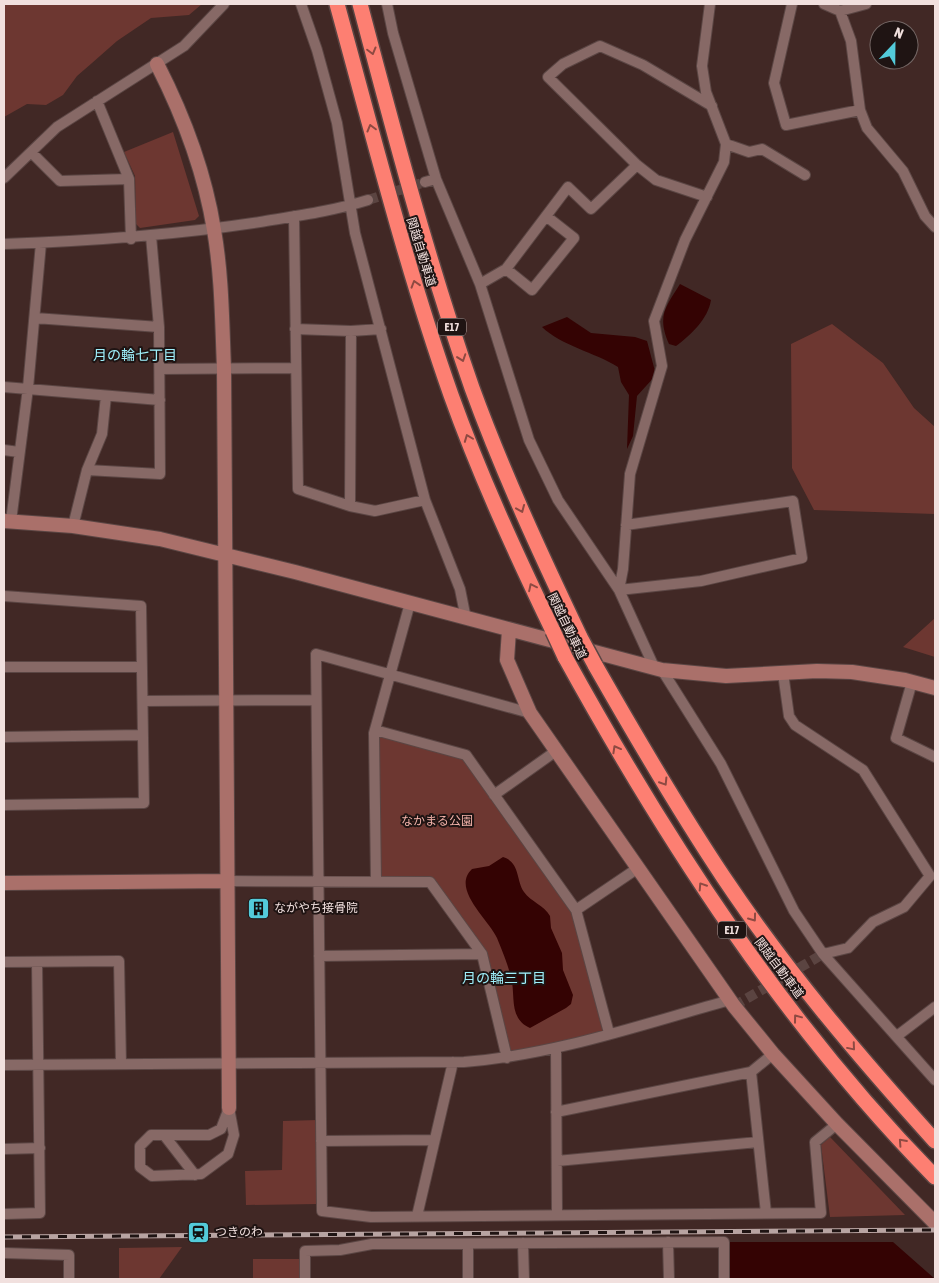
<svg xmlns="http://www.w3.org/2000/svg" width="939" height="1283" font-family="'Asap Condensed','Noto Sans JP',sans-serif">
  <rect width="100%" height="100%" fill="#412825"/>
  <path fill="#6d3731" d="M4,4H202L189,15L151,18L117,41L92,63L77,76L63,95L46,105L27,104L4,117Z
    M173,132L199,216L195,220L140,228L136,224L135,176L124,152Z
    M832,324L883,363L914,408L935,427V514L814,510L792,468L791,344Z
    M935,618V657L903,647Z
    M374,733L466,755L576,910L609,1033L507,1058L482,954L430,883L376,882Z
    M318,1120V1204L246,1205L245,1171L282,1170L283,1121Z
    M830,1137L905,1215L830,1217L821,1145Z
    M182,1247L159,1279H119V1248Z
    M253,1259H300V1279H253Z"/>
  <path fill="#340303" d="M680,284L711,300C708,319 691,335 676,346L669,344C657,316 665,308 680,284Z
    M567,317L591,333L635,337L647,341L656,375L637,396L633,436L627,449L629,395L621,382L618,367C594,352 562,346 542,327Z
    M503,857C520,862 516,880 524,892C531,902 544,905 550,916L551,928L562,953L563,970L573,995L571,1004L566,1008L530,1028C508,1018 516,996 511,977C508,965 502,950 497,938C488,919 451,889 472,869L489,866Z
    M724,1242H893L935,1279H724Z"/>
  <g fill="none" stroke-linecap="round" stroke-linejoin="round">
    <path stroke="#5b4441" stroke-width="10" stroke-dasharray="10 5" stroke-linecap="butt" d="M368,200L425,182
      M734,1006L823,954"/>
    <defs>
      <path id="street" d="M301,4L317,50L337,123L355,233L425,500L460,589L466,619
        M387,4L393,33L436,179L480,284L529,440L558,500L619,590L655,669
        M792,4L774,83L786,125L860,110
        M824,4L840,11L866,4
        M840,11L851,41L860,110L867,128L903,171L925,216L935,227
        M97,101L129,179L131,239
        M726,144L749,152L762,149L805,175
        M32,153L60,181L129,179
        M4,178L57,127L184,46L224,4
        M425,182L436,179
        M707,197L656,180L637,165L548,77L563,64L600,46L643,65L712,106
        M294,216L298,489L350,506L375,511L425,500
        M4,244C90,241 175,235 260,222C296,216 333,211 368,200
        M506,269L532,290L574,238L546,216
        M480,284L506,269L568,187L591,209L637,165
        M35,318L159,327
        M295,329L351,331L381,329
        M160,369L295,368
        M4,387L160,400
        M4,450L19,452
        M87,470L160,474L159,327L151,236
        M350,506L351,331
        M11,521L28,388L41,243
        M73,526L87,470L102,434L106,396
        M619,590L623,569L630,474L662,366L654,321L685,240L724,162L726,144L706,92L702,66L710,4
        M619,590L701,581L802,558L793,501L626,525
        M4,596L141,606L144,803L4,805
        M4,667H142
        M662,670L721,764L794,911L823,954L935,1080
        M783,673L789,716L795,725L863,770L930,876L904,907L873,922L848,948L823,954
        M912,682L896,738L935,757
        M143,701L316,700
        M530,713L316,654L322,1211L371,1217L821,1213L815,1142L837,1124
        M375,730L466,755L576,910L609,1033
        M4,737L143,735
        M494,795L556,751
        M227,881L430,882L482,954L507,1058
        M376,882L374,733L410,603
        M576,910L638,868
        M319,956L482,954
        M4,962L119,961L121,1064
        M897,1036L935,1007
        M556,1048L557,1215
        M4,1065L464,1062C555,1055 643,1024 730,1000
        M229,1108L234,1135L228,1154L201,1174L152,1176L140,1167V1146L151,1135H209L221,1129Z
        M556,1112L751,1072
        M164,1135L195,1175
        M321,1141L434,1140
        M4,1149L40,1148
        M557,1161L758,1142
        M766,1213L751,1072L773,1054
        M4,1214L40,1213L37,962
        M417,1216L453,1062
        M668,1242L669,1279
        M523,1243L524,1279
        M468,1244V1279
        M4,1253L69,1255V1279
        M305,1279V1251L340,1250L372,1244L724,1242V1279"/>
      <path id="secondary" d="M157,64C183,115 205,174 214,230C222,276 222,322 224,368L229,1108
        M4,521L73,526L160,539L295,572L662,670L726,676L817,671L852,672L905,680L935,688
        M509,630L507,660L530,713L734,1006L773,1054L837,1124L935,1223
        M4,883L227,881"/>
      <path id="highway" d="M337,4C373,135 406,267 451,395C480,476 516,554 553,631
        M360,4C394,133 428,262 472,388C503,473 541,555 580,637
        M565,657C668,844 785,1024 935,1177
        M595,665C636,737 678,809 724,878C787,972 860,1058 935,1141"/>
    </defs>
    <use href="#street" stroke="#5b4644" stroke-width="12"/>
    <use href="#secondary" stroke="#5b4644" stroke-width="16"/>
    <use href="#highway" stroke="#5b4644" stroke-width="18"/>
    <use href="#street" stroke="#876966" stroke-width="10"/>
    <use href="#secondary" stroke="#aa706a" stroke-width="14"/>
    <use href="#highway" stroke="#fd7f72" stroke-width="15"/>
    <defs>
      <path id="rail" d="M4,1237L935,1230"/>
    </defs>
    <use href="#rail" stroke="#b8a4a2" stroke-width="5"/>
    <use href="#rail" stroke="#1f1413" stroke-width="3" stroke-dasharray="9" stroke-linecap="butt"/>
    <defs>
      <path id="highway-bridge" d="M553,631L565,657
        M580,637L595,665"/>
    </defs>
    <use href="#highway-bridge" stroke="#5b4644" stroke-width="18" stroke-linecap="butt"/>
    <use href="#highway-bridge" stroke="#fd7f72" stroke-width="15"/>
  </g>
  <defs><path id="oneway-chevron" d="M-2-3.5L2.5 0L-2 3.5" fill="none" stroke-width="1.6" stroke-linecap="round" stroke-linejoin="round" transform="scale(1.25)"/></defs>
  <g stroke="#8e4a42">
    <use href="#oneway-chevron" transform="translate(372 51) rotate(75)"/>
    <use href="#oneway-chevron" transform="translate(371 128) rotate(-105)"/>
    <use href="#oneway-chevron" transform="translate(415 284) rotate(-107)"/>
    <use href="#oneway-chevron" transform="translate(462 358) rotate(71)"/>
    <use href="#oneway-chevron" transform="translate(468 438) rotate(-111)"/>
    <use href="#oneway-chevron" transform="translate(521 509) rotate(67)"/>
    <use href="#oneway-chevron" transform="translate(532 587) rotate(-116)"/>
    <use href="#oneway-chevron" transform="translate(616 749) rotate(-119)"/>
    <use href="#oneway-chevron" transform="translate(664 782) rotate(58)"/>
    <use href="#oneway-chevron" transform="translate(702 886) rotate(-123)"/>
    <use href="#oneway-chevron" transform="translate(753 918) rotate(54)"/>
    <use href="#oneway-chevron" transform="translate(797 1018) rotate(-127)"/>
    <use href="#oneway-chevron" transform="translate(852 1047) rotate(50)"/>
    <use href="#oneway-chevron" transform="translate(902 1142) rotate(-132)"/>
  </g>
  <defs>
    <symbol id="building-square" viewBox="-11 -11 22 22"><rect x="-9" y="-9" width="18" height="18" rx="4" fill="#53cbda" stroke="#1f1413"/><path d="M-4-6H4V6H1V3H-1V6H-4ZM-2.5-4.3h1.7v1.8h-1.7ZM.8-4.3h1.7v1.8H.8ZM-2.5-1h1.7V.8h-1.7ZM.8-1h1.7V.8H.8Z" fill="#111"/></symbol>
    <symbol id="station-square" viewBox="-11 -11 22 22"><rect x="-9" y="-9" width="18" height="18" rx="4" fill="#53cbda" stroke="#1f1413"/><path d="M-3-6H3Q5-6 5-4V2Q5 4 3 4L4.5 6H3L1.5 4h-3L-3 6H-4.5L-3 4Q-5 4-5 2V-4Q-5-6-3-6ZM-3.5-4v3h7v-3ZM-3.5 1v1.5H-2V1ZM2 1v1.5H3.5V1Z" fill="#111"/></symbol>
  </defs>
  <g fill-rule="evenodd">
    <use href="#building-square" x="246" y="896" width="25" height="25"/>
    <use href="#station-square" x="186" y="1220" width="25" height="25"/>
  </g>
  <g text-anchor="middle" stroke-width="4" stroke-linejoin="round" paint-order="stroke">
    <g fill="#1f1413" stroke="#b2a3a1" stroke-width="1">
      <rect x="438" y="318.5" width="28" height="17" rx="4"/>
      <rect x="718" y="921.5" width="28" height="17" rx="4"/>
    </g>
    <g font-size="11" font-weight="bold" fill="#f1e0de">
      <text x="452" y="331">E17</text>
      <text x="732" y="934">E17</text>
    </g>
    <g font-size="12" fill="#f1e0de" stroke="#1f1413">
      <text transform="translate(421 252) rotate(73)" y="4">関越自動車道</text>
      <text transform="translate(567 626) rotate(64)" y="4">関越自動車道</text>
      <text transform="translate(779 968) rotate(53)" y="4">関越自動車道</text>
    </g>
    <g font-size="12" fill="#f5b4ab" stroke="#1f1413">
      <text x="437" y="825">なかまる公園</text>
    </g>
    <g font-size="12" fill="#f1e0de" stroke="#1f1413" text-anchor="start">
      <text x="274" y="912">ながやち接骨院</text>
      <text x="215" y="1236">つきのわ</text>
    </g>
    <g font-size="14" fill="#9ff0fb" stroke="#1f1413">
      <text x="135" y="360">月の輪七丁目</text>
      <text x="504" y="983">月の輪三丁目</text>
    </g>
  </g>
  <rect width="939" height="1283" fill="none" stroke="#f1e0de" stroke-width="10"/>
  <g transform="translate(894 45) rotate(22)"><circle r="24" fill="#1f1413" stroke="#736664"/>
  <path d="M0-4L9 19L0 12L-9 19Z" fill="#53cbda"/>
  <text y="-8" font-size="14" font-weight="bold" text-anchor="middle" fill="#f1e0de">N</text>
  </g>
</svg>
